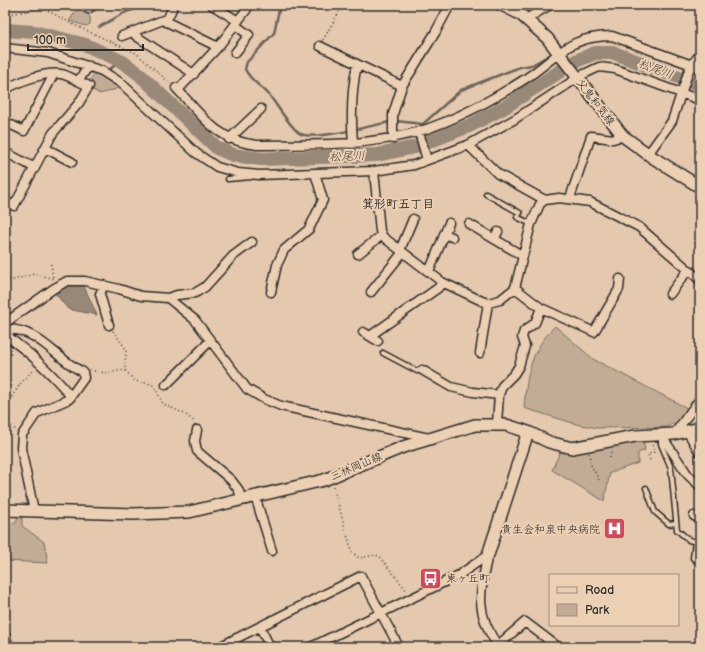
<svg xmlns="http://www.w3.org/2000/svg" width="705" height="652" font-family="'Balsamiq Sans','Klee One',sans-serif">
  <rect width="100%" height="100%" fill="#e4c9ae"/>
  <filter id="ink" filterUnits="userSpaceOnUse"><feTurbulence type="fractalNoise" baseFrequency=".025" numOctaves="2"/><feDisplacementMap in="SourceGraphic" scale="8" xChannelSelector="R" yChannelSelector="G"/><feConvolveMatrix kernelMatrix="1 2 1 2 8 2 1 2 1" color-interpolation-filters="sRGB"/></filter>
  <g filter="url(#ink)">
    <path fill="#c2ac95" stroke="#766c60" d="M79,7C86,11 92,15 90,24L86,26L69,21Z
      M95,73L119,85L116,89L100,94L91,89L94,84L89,81Z
      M555,326L593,359L687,408L679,421L667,427L598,428L576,424L524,408C527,374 530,351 555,326Z
      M630,442H643L645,450L638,453V463L610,473L604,501L552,470L560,452H579Z
      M18,515L22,516V526L44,542L48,563L5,561V522L16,523Z"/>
    <path fill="#988878" stroke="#6c6359" d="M83,284L97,315L68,309L54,292L71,285Z"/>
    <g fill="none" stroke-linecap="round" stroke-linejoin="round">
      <path stroke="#6c6359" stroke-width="2.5" d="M280,5L274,33L247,62L245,69C250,81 262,86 270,96C278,107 289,125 299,133C311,142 373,125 390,122
        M99,27L126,12L148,5
        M110,69L121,61
        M396,121L423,124L461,90L520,67L532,65L551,54"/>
      <path stroke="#988878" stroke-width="14" d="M5,30L34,32L86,45L121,61L138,73L217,148L233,155L261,159L377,155L415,147L469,126L505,107L576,61L595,53H614L700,85"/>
      <defs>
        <path id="lane" d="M228,179L251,177
          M486,194L520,213L517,217L531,224
          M383,353L417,371L422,370
          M661,438V444L671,468L677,530L689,540L700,543
          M646,488L655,512L669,524L675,523
          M695,541L693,558L700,564"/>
        <path id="street" d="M82,5L88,9L94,5
          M212,5L238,21
          M526,19L550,5
          M166,22L172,9
          M235,25L249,35L235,53
          M134,32L136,36L194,74
          M122,36L163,20L218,47
          M320,46L402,86L435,33L450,5
          M5,48L48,53L102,71L121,83L196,153L217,167L238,173L259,175L374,171L414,165L468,145L515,119L582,75L599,67L615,69L700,100
          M176,88C202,115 216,141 257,145C321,144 385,148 445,122C472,111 500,95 525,79C559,57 567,36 612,36L700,68
          M5,90C17,82 46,71 61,74C67,75 73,79 78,81
          M178,90L218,47L247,9V5
          M5,122L24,131L54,74
          M419,132L427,160
          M229,139L261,109
          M393,139V114L402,86
          M353,144C351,117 351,91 357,65
          M468,145L498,174L545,200
          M45,148L72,162
          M5,152L35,168
          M648,154L672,121L690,67L700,54
          M374,171L380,231L383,237L442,282L482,301L488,303L500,300L515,288L531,224L540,204L545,200L559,198L590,202L639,227L700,280
          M570,198L591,136L613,139L623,136
          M5,201L14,206L53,133L79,103L89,86L78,81L89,66
          M469,224L523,256
          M444,234L452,237
          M494,239L498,232
          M400,250L413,219
          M358,254L382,235
          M429,272L449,223
          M104,285L100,294L109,325
          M271,292L277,265L284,250L309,229L323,200L315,173
          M371,292L403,252
          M670,294L688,270
          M168,298L177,295L195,293L205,287L233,256L252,242
          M541,308L594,332L619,289L620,279
          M5,323L53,289L67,281H85L119,289L141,296L168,298L195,320L247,389L264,399L281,406L429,438
          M5,329C39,328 55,359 83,372L84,378L69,399L37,413L22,435L21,448L34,511
          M363,332L378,341
          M5,333C14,343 25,349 34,358C47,370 60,382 71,397
          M370,336L438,288L442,282
          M480,353L488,303
          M422,370L451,387L473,392L499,395
          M166,385L210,341
          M497,423L499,395L502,386L514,374L519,366L525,346L522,337L524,331L535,323L541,308L515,288
          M197,430L195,441L197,451L231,480L238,489L242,499
          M687,431L700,453
          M674,434L700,399
          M661,435L688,475L700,486
          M255,496L272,551
          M694,516L700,519
          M488,555C479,591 475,615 499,647
          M260,627L270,647
          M5,635L9,647
          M219,647L361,576L399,647
          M311,647L459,575L488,555
          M496,647L525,622L558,647"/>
        <path id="secondary" d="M502,5L520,14L547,38L623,136L652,157L700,187
          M5,510L133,514L189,512L324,480L403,447L475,425H506L528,432L549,442L572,448L635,436L674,434L700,428
          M488,555L528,432"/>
      </defs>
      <use href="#lane" stroke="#2b2b2b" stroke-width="7"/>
      <use href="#street" stroke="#2b2b2b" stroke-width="11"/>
      <use href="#secondary" stroke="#2b2b2b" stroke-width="14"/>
      <path stroke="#2b2b2b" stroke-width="1.5" stroke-dasharray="1 3" stroke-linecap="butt" d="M5,15L38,9L47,10L72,24L136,53L171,84
        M323,40L343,5
        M51,264L53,278
        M5,279L13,280L34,274L55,279
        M113,331L126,349L125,370L135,381L151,384L154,386L163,404L185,414L195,422
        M90,370L105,373L125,370
        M5,407L21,383L34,369
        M5,421L16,430
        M589,453L591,465L600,482
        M610,457L611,450
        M650,460L648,454L655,452L652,444
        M333,486L352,552L359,558L376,555L380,557L407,591"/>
      <use href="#lane" stroke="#ecd0b3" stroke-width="4"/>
      <use href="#street" stroke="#ecd0b3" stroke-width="8"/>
      <use href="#secondary" stroke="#ecd0b3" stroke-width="11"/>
    </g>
  </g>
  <defs>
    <symbol id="hospital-square" viewBox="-11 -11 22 22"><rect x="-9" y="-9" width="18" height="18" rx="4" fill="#d1495b" stroke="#ecd0b3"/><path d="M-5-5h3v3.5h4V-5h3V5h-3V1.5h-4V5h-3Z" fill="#fff"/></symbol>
    <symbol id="bus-square" viewBox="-11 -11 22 22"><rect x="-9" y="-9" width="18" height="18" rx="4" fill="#d1495b" stroke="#ecd0b3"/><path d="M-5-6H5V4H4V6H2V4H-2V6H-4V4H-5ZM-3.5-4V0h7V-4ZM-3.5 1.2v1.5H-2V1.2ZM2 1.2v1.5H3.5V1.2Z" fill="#fff"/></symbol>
  </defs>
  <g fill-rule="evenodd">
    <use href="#hospital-square" x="602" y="516" width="25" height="25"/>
    <use href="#bus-square" x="418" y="566" width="25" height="25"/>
  </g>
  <g text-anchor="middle" stroke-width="4" stroke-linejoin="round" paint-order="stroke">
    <g font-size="11" fill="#2b2b2b" stroke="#ecd0b3">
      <text transform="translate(596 102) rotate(52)" y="4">父鬼和気線</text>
      <text transform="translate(356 466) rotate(-23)" y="4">三林岡山線</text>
    </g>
    <g font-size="11" fill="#2b2b2b" stroke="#ecd0b3" text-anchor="end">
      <text x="600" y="533">貴生会和泉中央病院</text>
      <text x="446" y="582" text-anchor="start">東ヶ丘町</text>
    </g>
    <g font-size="12" font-style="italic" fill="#46423e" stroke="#ecd0b3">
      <text transform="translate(656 69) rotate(20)" y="4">松尾川</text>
      <text transform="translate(347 156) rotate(-2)" y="4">松尾川</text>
    </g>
    <g font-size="12" font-weight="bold" fill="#2b2b2b" stroke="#ecd0b3">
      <text x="398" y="208">箕形町五丁目</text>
    </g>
  </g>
  <rect width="705" height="652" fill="none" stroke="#ecd0b3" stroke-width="20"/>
  <rect x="10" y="10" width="685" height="632" fill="none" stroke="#2b2b2b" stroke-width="1.5" filter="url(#ink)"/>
  <rect x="549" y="574" width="130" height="52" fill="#ecd0b3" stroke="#9f8e7d"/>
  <rect x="557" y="587" width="20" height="6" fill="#ecd0b3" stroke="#9f8e7d"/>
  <text x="585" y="594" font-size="12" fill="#2b2b2b">Road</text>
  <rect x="557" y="604" width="20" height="12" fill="#c2ac95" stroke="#9f8e7d"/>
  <text x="585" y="614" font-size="12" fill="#2b2b2b">Park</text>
  <path d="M28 44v6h115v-6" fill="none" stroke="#2b2b2b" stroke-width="2"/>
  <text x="34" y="44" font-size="12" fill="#2b2b2b" stroke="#ecd0b3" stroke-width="3" paint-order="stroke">100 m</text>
</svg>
